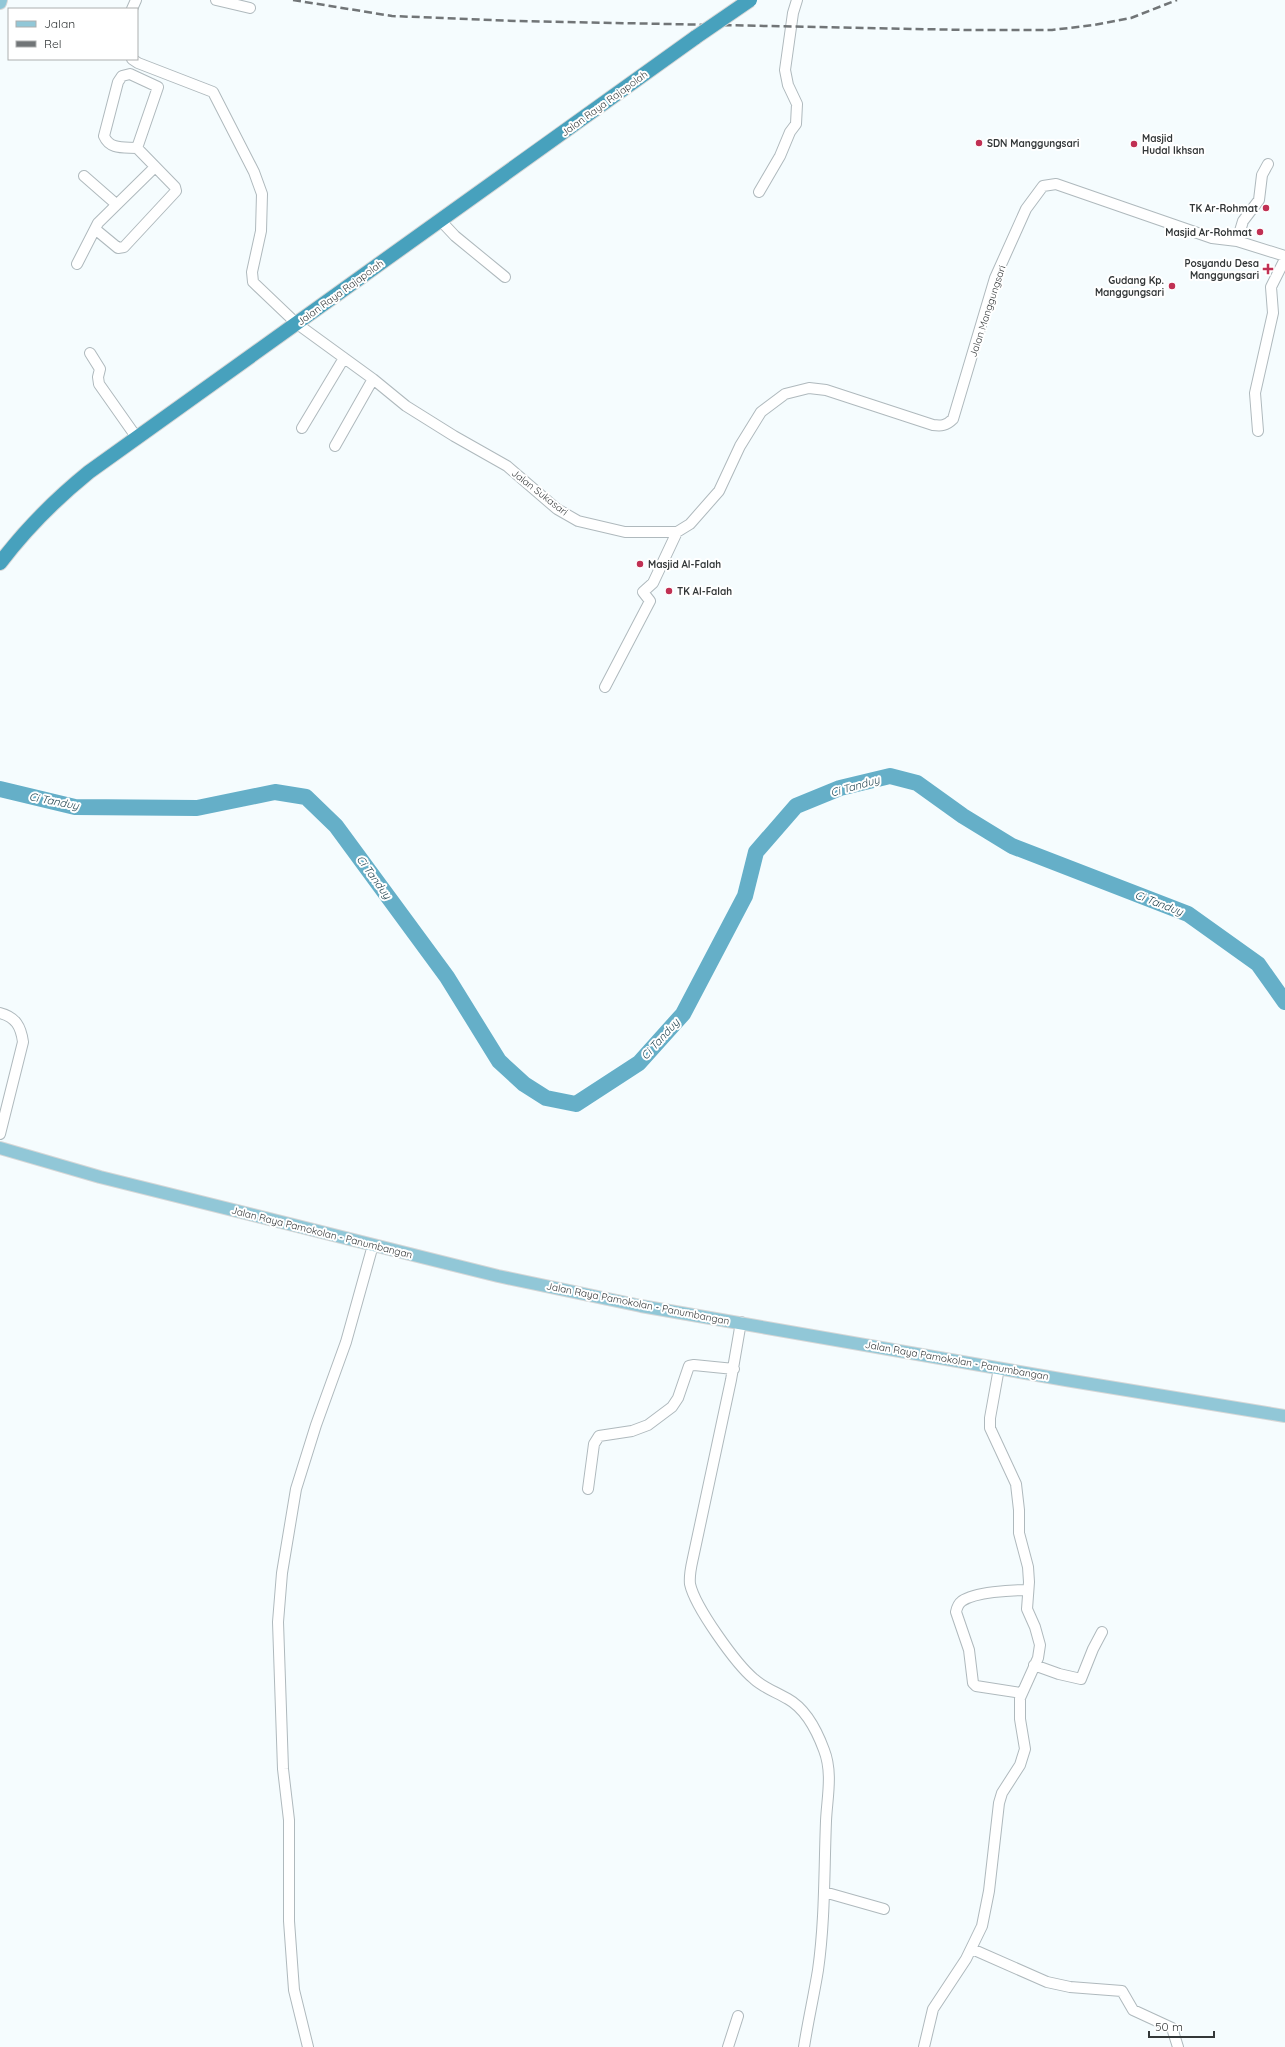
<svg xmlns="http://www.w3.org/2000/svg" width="1285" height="2047" font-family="Quicksand,sans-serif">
  <rect width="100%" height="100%" fill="#f5fcfe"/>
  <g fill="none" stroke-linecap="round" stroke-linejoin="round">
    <path stroke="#65afc8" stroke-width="16" d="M0,789L75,807L197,808L275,792L306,797L336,826L447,977L499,1061L524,1084L546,1098L576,1104L639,1063L683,1014L745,896L756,852L796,806L840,788L890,776L917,783L963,816L1012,846L1188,914L1258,964L1285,1002"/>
    <defs>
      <path id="minor" d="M216,0L250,8
        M132,9L136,0
        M132,59L138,63L213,92L254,172L262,194L261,231L252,272L253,282L296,323L373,379L406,406L454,436L507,466L557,509L578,521L625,532H677L690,524L719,491L740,446L761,412L785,394L809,388L826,390L933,425C941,426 946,426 953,419L995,278L1026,209L1043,186L1056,184L1212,238L1237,241L1285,256
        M84,176L116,204
        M759,192L780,156L790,132L796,124L797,104L788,85L785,70L793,13L797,0
        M440,220L455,236L505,277
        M95,229L118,248L124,247L176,191L175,187L137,148C124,147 110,150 104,136L118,82L122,76L130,74L158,87L137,148
        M1237,241L1243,221L1259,200L1262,175L1268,164
        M77,264L98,223L155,167
        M90,353L100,369L98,377L99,384L137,438
        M302,428L344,358
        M1258,431L1255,393L1273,313L1271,287L1285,259
        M335,446L373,379
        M605,687L650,601L643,592L653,583L677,532
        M0,1013C16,1017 21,1027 23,1042L0,1134
        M741,1322L731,1380L693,1558C691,1567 689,1575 690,1584C695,1607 736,1664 754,1679C764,1688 776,1692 788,1699C806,1709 817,1731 824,1750C833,1773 827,1798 826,1821C824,1871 825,1921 818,1970C814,1995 808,2021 804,2047
        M588,1489L594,1444L599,1436L632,1431L648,1425L672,1407L678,1398L689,1366L694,1365L734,1369
        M1034,1665L1059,1674L1081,1679L1093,1649L1102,1632
        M1021,1693L976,1686L973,1683L969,1650L956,1612C957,1607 958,1604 962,1601C975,1592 1011,1590 1027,1590
        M824,1892L884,1909
        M972,1949L1047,1982L1070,1987L1122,1991L1133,2010L1172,2028L1178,2047
        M308,2047L294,1990L289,1921V1820L283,1769L278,1622L282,1573L296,1489L316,1425L346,1342L373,1245
        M728,2047L738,2016
        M924,2047L933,2009L966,1959L982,1926L989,1891L999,1803L1002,1793L1020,1765L1025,1749L1020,1719V1698L1038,1658L1040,1645L1035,1627L1027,1609L1029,1582L1028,1567L1019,1533V1510L1016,1484L990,1428V1418L999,1368"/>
      <path id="major" d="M0,3L1,0
        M0,1148L100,1177L498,1276L641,1306L1066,1380L1285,1416"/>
      <path id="highway" d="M0,563C25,530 57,498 89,472L696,37"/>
    </defs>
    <use href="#minor" stroke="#afb9bd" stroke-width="12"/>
    <use href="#major" stroke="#d6d7d7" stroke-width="14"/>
    <use href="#highway" stroke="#d6d7d7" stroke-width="16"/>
    <use href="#minor" stroke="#fff" stroke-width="10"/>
    <use href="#major" stroke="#91c7d7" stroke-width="12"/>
    <use href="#highway" stroke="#47a1bd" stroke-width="14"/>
    <path stroke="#717577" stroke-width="2.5" stroke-dasharray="8 4" stroke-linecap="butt" d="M293,0L392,16L517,21L967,30H1052L1094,25L1131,18L1177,0"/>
    <defs>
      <path id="highway-bridge" d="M696,37L750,0"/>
    </defs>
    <use href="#highway-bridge" stroke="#d6d7d7" stroke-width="16" stroke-linecap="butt"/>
    <use href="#highway-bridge" stroke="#47a1bd" stroke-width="14"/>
  </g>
  <g fill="#c03053" stroke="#fff" stroke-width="1.5">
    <circle cx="979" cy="143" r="4"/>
    <circle cx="1134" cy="144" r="4"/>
    <circle cx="1266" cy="208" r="4"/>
    <circle cx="1260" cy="232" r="4"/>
    <path d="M1266 263h4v4h4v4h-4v4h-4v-4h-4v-4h4z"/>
    <circle cx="1172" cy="286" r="4"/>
    <circle cx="640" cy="564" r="4"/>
    <circle cx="669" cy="591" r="4"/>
  </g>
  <g text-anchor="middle" stroke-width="4" stroke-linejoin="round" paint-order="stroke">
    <g font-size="10" fill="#333738" stroke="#fff">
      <text transform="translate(604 103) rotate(-36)" y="4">Jalan Raya Rajapolah</text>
      <text transform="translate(340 292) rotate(-36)" y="4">Jalan Raya Rajapolah</text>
      <text transform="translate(987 311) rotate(-72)" y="4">Jalan Manggungsari</text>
      <text transform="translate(540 492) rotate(38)" y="4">Jalan Sukasari</text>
      <text transform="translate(322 1232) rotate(14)" y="4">Jalan Raya Pamokolan - Panumbangan</text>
      <text transform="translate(638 1303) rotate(11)" y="4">Jalan Raya Pamokolan - Panumbangan</text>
      <text transform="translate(957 1360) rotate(10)" y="4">Jalan Raya Pamokolan - Panumbangan</text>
    </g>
    <g font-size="10" font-weight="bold" fill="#333738" stroke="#fff" text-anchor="start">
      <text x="1142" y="142">Masjid<tspan x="1142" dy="12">Hudal Ikhsan</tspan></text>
      <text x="987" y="147">SDN Manggungsari</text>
      <text x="1258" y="212" text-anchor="end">TK Ar-Rohmat</text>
      <text x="1252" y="236" text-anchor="end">Masjid Ar-Rohmat</text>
      <text x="1259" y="267" text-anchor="end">Posyandu Desa<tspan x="1259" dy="12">Manggungsari</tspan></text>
      <text x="1164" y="284" text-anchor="end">Gudang Kp.<tspan x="1164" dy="12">Manggungsari</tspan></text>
      <text x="648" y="568">Masjid Al-Falah</text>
      <text x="677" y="595">TK Al-Falah</text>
    </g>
    <g font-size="11" font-style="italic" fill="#1b3e4a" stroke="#fff">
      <text transform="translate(855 786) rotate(-16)" y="4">Ci Tanduy</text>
      <text transform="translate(54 801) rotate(11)" y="4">Ci Tanduy</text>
      <text transform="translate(374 877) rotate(54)" y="4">Ci Tanduy</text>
      <text transform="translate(1159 903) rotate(21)" y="4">Ci Tanduy</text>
      <text transform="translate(660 1039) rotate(-48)" y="4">Ci Tanduy</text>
    </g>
  </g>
  <rect x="8" y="8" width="130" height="52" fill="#ffffff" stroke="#adafaf"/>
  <rect x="16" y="21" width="20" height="6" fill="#91c7d7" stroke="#adafaf"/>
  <text x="44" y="28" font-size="12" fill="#333738">Jalan</text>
  <rect x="16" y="41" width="20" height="6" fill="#717577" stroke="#adafaf"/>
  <text x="44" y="48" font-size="12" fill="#333738">Rel</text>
  <path d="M1149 2031v6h65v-6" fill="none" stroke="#333738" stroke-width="2"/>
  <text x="1155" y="2031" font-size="12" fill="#333738" stroke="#ffffff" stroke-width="3" paint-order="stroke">50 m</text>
</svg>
